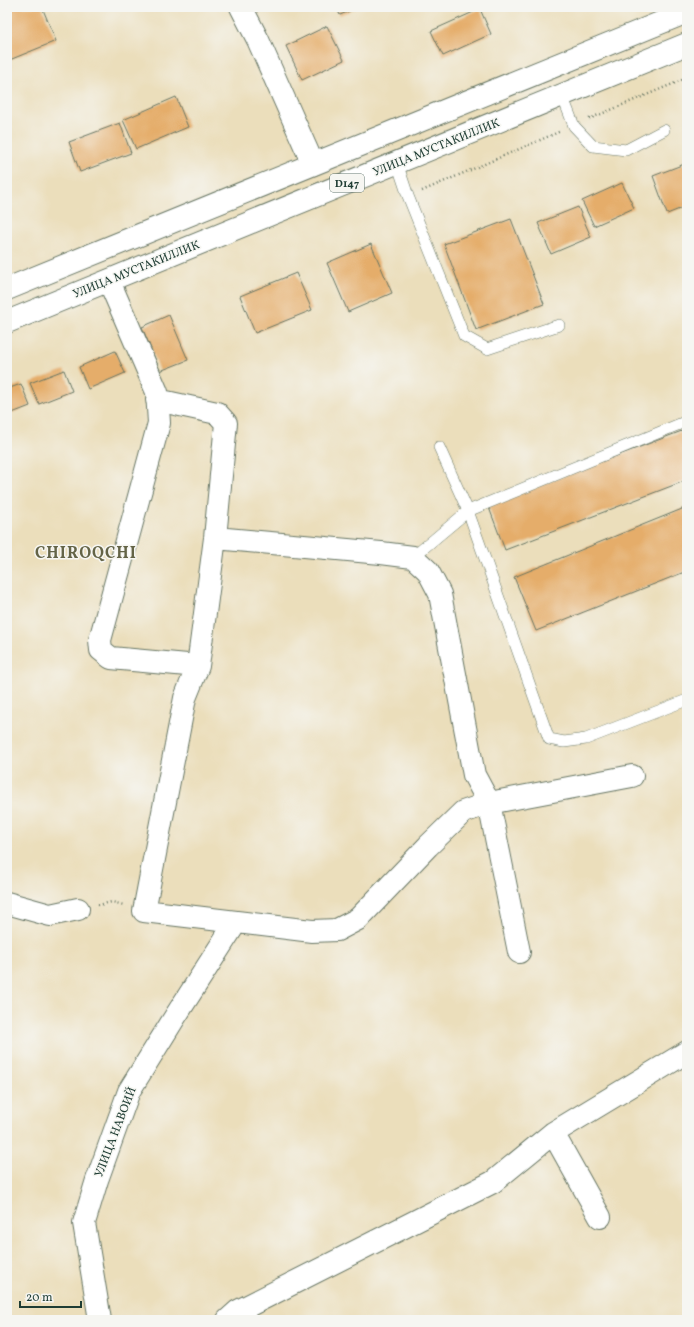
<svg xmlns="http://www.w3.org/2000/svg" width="694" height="1327" font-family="Vollkorn,serif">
  <rect width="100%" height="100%" fill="#f6f6f2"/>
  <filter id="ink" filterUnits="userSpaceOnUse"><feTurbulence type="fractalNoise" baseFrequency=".025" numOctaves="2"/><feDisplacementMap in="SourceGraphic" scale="8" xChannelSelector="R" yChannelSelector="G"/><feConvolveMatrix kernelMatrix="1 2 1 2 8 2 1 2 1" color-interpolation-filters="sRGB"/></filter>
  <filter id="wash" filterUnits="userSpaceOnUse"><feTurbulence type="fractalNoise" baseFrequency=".012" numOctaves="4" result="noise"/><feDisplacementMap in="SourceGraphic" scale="16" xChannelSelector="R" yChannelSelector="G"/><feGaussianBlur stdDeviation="0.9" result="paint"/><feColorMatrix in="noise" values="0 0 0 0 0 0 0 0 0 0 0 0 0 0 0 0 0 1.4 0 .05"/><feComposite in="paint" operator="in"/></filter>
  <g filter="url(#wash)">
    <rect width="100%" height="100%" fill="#ebdebb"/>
    <g id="blocks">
      <path fill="#e5ad6a" d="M7,7H42L56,41L7,61Z
        M336,7H359L340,15Z
        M480,9L491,34L443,56L431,31Z
        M327,26L344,60L302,80L286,46Z
        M176,97L188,127L136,149L123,120Z
        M120,123L131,153L80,172L69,142Z
        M687,163V206L667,214L653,176Z
        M622,183L634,208L594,226L582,201Z
        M578,207L591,237L551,254L538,223Z
        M511,219L544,304L476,330L444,244Z
        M371,244L392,293L348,312L327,263Z
        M296,273L312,310L255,333L240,296Z
        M169,315L188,360L160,371L142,327Z
        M115,351L125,373L88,389L79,367Z
        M64,370L72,391L39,404L30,383Z
        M21,384L30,406L7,415V389Z
        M687,429V480L505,550L488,505Z
        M687,507V571L536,631L514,577Z"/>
    </g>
  </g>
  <g filter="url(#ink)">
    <use href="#blocks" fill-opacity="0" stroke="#667563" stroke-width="1"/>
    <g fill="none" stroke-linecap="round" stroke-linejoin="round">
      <defs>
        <path id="lane" d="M562,95L574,126L593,146L626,150L664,130
          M397,163L408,196L464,336L487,349L559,325
          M439,447L468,511L549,739L564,742L586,739L687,700
          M413,557L468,511L687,421"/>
        <path id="street" d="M241,7L258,40L313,164
          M109,281L157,392L159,423L100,640L101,650L111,658L198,666
          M157,400L217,413L226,423L215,538L198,666L185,698L144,911L312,931L337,930L358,919L428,846L463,812L489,803L632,776
          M215,538L381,553L413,557L428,571L440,594L474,775L489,803L519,952
          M7,903L50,915L78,909
          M553,1133L600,1217
          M100,1320L84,1223L97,1180L129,1091L175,1017L236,922
          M228,1320L238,1311L493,1182L553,1133L687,1052"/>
        <path id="primary" d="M7,289L687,12
          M7,322L687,44"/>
      </defs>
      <use href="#lane" stroke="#667563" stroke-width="12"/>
      <use href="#street" stroke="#667563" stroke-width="24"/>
      <use href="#primary" stroke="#667563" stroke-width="24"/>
      <path stroke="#667563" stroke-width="2.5" stroke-dasharray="1 3" stroke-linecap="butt" d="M589,119L687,78
        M422,191L561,131
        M98,905L112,902L124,905"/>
      <use href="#lane" stroke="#fff" stroke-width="11"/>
      <use href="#street" stroke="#fff" stroke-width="22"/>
      <use href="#primary" stroke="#fff" stroke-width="22"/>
    </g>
  </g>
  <g text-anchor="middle" stroke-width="3" stroke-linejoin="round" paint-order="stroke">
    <rect fill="#f6f6f2" stroke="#60746d" stroke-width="1" x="330" y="174" width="34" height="18" rx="3"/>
    <g font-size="11" font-weight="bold" fill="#1f3d34">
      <text x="347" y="187">D147</text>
    </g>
    <g font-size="12" fill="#1f3d34" stroke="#f6f6f2">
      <text transform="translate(436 147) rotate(-22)" y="4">УЛИЦА МУСТАКИЛЛИК</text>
      <text transform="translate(136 269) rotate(-22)" y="4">УЛИЦА МУСТАКИЛЛИК</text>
      <text transform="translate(115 1132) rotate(-69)" y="4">УЛИЦА НАВОИЙ</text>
    </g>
    <g font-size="16" font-weight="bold" letter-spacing="1" fill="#646447" stroke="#f6f6f2">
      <text x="86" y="558">CHIROQCHI</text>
    </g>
  </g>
  <rect width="694" height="1327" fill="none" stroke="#f6f6f2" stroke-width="24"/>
  <path d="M20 1301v6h61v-6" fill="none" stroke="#1f3d34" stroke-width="2"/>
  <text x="26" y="1301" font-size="12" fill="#1f3d34" stroke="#f6f6f2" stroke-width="3" paint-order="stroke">20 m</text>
</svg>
